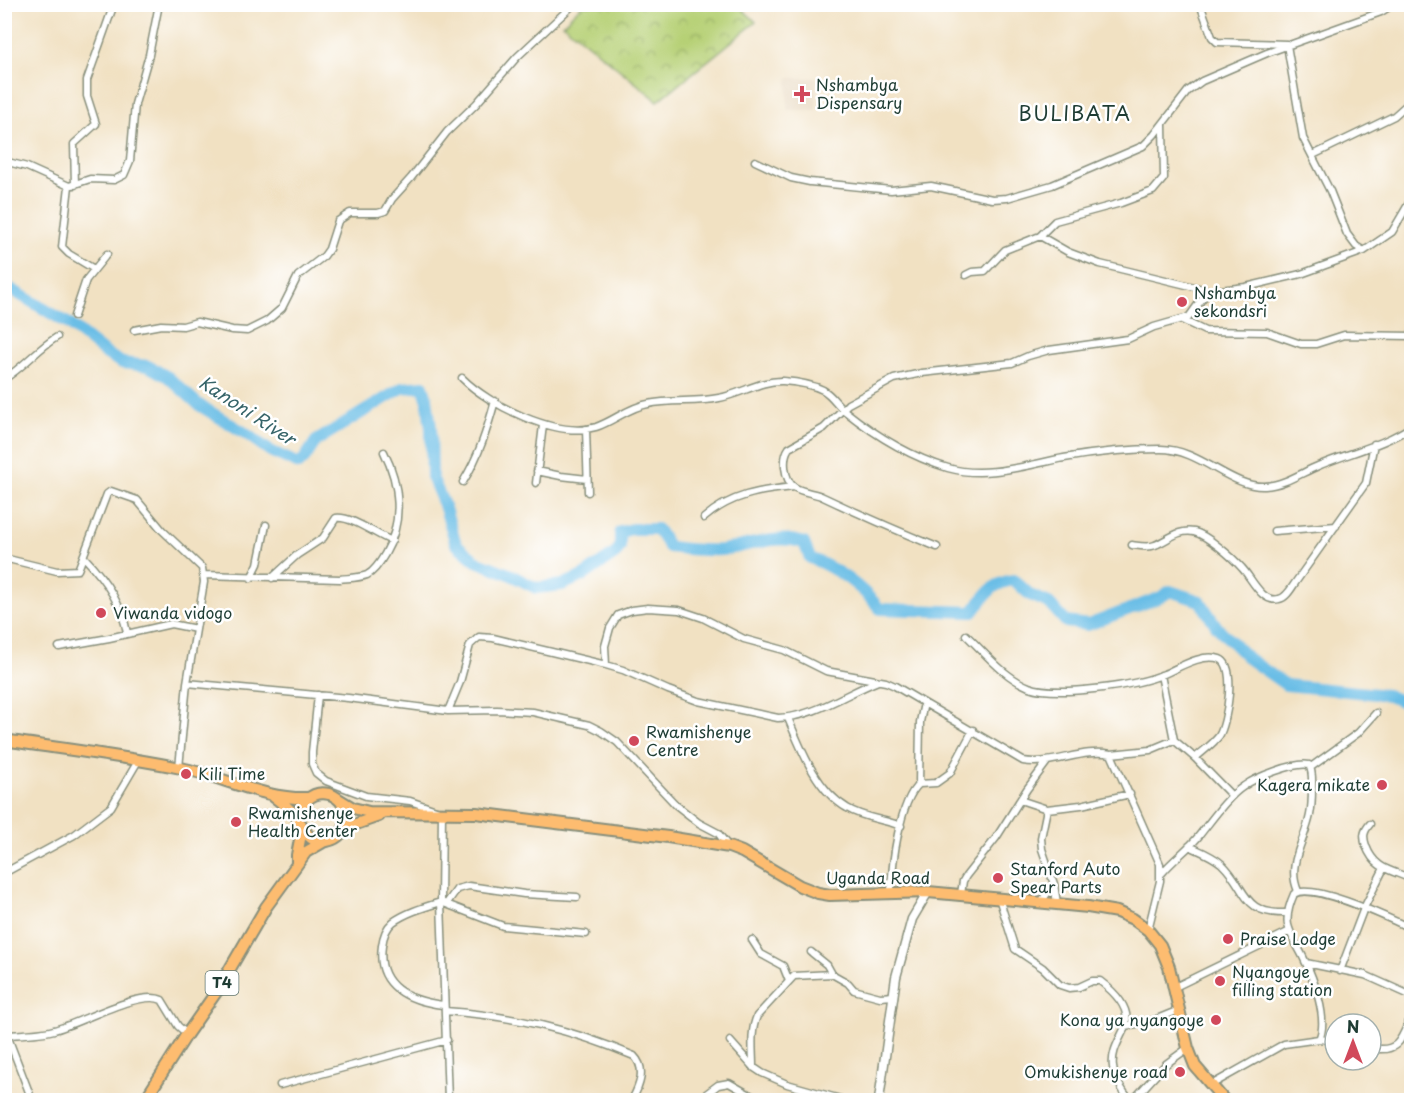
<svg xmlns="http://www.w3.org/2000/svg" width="1416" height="1105" font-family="'Playpen Sans',sans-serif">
  <defs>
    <pattern id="park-crowns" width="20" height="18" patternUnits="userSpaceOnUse" patternTransform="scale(1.5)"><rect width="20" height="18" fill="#b6d075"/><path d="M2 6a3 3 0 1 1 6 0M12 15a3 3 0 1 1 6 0" fill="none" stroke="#93aa61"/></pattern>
  </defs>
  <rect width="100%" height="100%" fill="#fff"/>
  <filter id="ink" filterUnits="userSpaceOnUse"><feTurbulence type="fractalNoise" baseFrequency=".0167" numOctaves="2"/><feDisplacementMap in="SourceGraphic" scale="12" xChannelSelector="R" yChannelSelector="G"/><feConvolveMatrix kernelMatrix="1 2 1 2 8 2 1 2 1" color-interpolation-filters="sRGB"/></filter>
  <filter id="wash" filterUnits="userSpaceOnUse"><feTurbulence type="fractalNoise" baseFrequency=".008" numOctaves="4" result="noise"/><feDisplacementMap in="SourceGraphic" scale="24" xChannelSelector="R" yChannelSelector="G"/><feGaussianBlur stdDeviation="1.35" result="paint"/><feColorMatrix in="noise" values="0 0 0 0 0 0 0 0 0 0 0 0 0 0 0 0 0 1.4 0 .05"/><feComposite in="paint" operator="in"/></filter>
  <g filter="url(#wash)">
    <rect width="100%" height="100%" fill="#f1e1c2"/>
    <path fill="#e4d2b5" d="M788,78H817L816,110H787Z"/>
    <path fill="url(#park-crowns)" stroke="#6a8654" stroke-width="1.5" d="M582,5H738L756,22L658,101L563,24Z"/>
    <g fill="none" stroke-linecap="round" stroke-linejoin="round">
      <path stroke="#6abee6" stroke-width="12" d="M4,285L69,324L105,353L122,363L148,366L168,377L199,405L245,433L270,451L299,464L305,458L316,441L402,388L423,386L427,398L431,428L432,477L444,505L456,544L476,561L509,574L536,588L562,585L583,576L616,553L620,547V532L632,529H657L669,547C686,549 704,551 721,550C749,547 775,533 804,543L810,558C838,569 861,586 880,609L973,612C986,595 991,583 1014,580L1030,595L1049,603L1066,622L1088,625L1161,597L1170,591L1200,601L1217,627L1249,659L1286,685L1387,695L1412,706"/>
    </g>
  </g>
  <g filter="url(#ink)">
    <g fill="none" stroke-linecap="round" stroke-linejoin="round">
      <defs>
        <path id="minor" d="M1200,4L1212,37L1217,42L1287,44
          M1287,45L1303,138L1330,191L1347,234L1356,246L1364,251
          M1313,155L1394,116L1412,100
          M4,161L27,167L69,186L90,179L114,180L124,175L130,161L135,104L149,55L159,4
          M755,161L791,178L810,182L891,190L931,186L992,199L1007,198L1052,185L1143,146L1154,135L1188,91L1202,81L1267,53L1381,12L1394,4
          M75,185L74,144L96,124L87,96V80L114,4
          M69,186L62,247L69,254L94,269
          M1040,236L1068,252L1100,264L1211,291
          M966,275L972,272L985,271L1005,250L1040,236L1055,221L1121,203L1153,191L1164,178L1163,124
          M74,316L86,280L107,254
          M1182,320L1205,331L1267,332L1301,344H1316L1344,335L1412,336
          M134,330L161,325L183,326L197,322L232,330L247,331L267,321L282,308L298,276L324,256L329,249L338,221L350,213H378L385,211L392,199L411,178L447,132L476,104L517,57L574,4
          M462,378C489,405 557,439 596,427C614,421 629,407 648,404C671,399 696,403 719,398C741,394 761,380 783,381C796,382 811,384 823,390C832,395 837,405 845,411C875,435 911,457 948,468C986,479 1026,465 1064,458C1093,453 1131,449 1161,449C1200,449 1231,488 1265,486C1284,485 1301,473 1318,466C1348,453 1385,445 1412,426
          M4,379C24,367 37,349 57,337
          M586,429L588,492
          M537,471L561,476L587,479
          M463,482C479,456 487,430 495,401
          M536,483L543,425
          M704,518C730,495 761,490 794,487
          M1274,531L1336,526
          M1132,545C1139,546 1149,548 1155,545C1168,540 1178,529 1194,532C1207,535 1232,557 1242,568C1251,577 1262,604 1279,599C1286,598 1291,589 1295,583L1366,483L1374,444
          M937,547C898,531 859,514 821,496C813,493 801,492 794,487C784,479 782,458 789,448L824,428L848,404L894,379L922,373L1012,363L1028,356L1049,350L1128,339L1154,327L1189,317L1202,299L1211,291L1246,287L1301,274L1364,251L1392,232L1412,198
          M84,557C104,578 122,604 127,633
          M4,558L57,571L78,570L107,494L111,491L137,500L162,530L202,568L204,582L187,683L179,768
          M204,575L340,579C349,578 359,578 367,575C375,571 381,561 385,554C404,522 400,484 384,452
          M251,578L258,564L266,525
          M272,578L297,555L323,538L336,518C352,516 376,535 392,541
          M966,635C985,653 1004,677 1029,687C1056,697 1137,686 1164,674C1180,667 1202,653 1220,659C1237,665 1227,724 1219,736C1213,744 1203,751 1195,758
          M59,647L109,638L171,624L196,629
          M606,665L605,646L610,628L618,615L632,610L648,608L679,610L703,618L744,639L784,650L826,671L886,682L895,686L1023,761C1053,766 1082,748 1111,754L1160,864V881L1148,930
          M1161,675L1174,740L1195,758L1232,796
          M187,683L348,698L448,711L497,710L533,712L589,725L601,731L617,742L676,805L699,823L718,833L728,846
          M318,695L312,752V764L316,773L326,781L366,796L410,801L442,812L441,902L448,1100
          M448,711L460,682L470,645L479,637L493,638L606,665L623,670L668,690L698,701L778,718C814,717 845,694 878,681
          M788,718C801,749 816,790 847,808C863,818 883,819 901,826
          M1111,754L1150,750L1174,740
          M1311,767L1358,733L1376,713
          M919,784L920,722L924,703
          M1020,800L1047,809L1041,838L1042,849L1054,884L1057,903
          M1047,809L1081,805L1130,794
          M1370,824C1363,832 1363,837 1366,846C1375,870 1391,870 1412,879
          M1189,846C1200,851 1213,856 1222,864C1248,889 1241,915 1288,913
          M4,873L74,835L111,807L138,761
          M1162,873C1173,860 1187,850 1198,837C1211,821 1227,797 1244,786C1256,777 1295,762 1309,765C1313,772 1312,779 1312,787C1312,796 1312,806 1310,815C1305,841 1286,864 1298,891
          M891,891C892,865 899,802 919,784L936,783L950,773L973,730
          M961,894L963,881L966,876L996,838L1027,789L1047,762
          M999,898L1015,949L1043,968L1060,985L1069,988L1079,987L1092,981H1100C1113,991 1132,1009 1125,1027C1119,1041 1111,1052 1113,1067C1114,1078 1123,1092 1130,1100
          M1041,902L1054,884
          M447,903L457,889L469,886L524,894L577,897
          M752,940L761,954L783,966L789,981
          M811,952L827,965L832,974
          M1306,963L1365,975L1412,996
          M1340,971L1364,908L1384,868
          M1175,987L1290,931
          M443,1005C410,1001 376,987 382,946C383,937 386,928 393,922C407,912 425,907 441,902L503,926L586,934
          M445,1011C513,1016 571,1029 634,1056C647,1069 639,1087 632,1100
          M1125,1026L1152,1021L1179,1010
          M4,1027L32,1100
          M7,1035C23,1034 40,1034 54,1030C79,1024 140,989 162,1000L178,1026L187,1034
          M1319,1039C1329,1020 1313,977 1304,959C1299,948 1291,937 1288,925C1286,914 1290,903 1294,894C1313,882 1391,919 1412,929
          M730,1041L753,1067L762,1073L787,1084L844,1100
          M1371,1048C1401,1054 1402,1036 1412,1014
          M753,1067C753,1050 750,1032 757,1016L794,976L832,974L848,983L854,990L880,997L894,996
          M280,1085L447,1040
          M1211,1085L1284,1044L1319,1039L1335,1041
          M698,1100L718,1085L729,1083L759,1100
          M1133,1100L1166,1064L1188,1048"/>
        <path id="tertiary" d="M879,1100L896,977L912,919L928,892"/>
        <path id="primary" d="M340,800L353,808L369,812L476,813L668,837L729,847L742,852L800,886L818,893L830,895L928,892L1088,907L1117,912L1133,919L1148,930L1160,945L1169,967L1188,1048L1195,1066L1224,1100
          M345,828L379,816"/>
        <path id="trunk" d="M4,740C63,749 123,756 181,768C224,777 265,800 309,798
          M273,796C282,803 291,809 297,818C306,830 307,844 327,841C352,837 353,801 329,794C311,790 300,804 299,820
          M297,864V855L302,829
          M145,1100L187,1034L217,991L266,907L306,852L325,841"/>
      </defs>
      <use href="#minor" stroke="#888f7b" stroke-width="9"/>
      <use href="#tertiary" stroke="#888f7b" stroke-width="11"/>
      <use href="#primary" stroke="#888f7b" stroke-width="14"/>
      <use href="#trunk" stroke="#888f7b" stroke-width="14"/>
      <use href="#minor" stroke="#fff" stroke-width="6"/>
      <use href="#tertiary" stroke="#fff" stroke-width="8"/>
      <use href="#primary" stroke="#fdbc6f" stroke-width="10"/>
      <use href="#trunk" stroke="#fdbc6f" stroke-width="10"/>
    </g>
  </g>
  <g fill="#d1495b" stroke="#fff" stroke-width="2">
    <path d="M799 85h6v6h6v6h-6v6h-6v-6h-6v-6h6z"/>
    <circle cx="1182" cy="302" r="6"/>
    <circle cx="101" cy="613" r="6"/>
    <circle cx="634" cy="741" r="6"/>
    <circle cx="186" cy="774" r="6"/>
    <circle cx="1382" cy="785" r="6"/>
    <circle cx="236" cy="822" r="6"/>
    <circle cx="998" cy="878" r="6"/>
    <circle cx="1228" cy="939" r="6"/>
    <circle cx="1220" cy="981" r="6"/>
    <circle cx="1216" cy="1020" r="6"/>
    <circle cx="1180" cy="1072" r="6"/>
  </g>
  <g text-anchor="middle" stroke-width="5" stroke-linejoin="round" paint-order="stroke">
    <rect fill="#fff" stroke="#627771" stroke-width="1.5" x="205.5" y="971" width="33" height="24" rx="4.5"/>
    <g font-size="15" font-weight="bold" fill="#1f3d34">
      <text x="222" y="988">T4</text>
    </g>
    <g font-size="16" fill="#1f3d34" stroke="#fff" text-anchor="start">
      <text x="816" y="91">Nshambya<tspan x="816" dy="18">Dispensary</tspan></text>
      <text x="1194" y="299">Nshambya<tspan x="1194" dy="18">sekondsri</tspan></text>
      <text x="113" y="619">Viwanda vidogo</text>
      <text x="646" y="738">Rwamishenye<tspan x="646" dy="18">Centre</tspan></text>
      <text x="198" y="780">Kili Time</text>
      <text x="1370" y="791" text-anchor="end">Kagera mikate</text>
      <text x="248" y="819">Rwamishenye<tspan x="248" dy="18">Health Center</tspan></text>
      <text x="1010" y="875">Stanford Auto<tspan x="1010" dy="18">Spear Parts</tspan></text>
      <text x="1240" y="945">Praise Lodge</text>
      <text x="1232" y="978">Nyangoye<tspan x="1232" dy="18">filling station</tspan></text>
      <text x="1204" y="1026" text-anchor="end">Kona ya nyangoye</text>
      <text x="1168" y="1078" text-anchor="end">Omukishenye road</text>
    </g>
    <g font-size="16" fill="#1f3d34" stroke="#fff">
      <text x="878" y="884">Uganda Road</text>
    </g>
    <g font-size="18" font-style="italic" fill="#366469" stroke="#fff">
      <text transform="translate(247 411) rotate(33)" y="6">Kanoni River</text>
    </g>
    <g font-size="20" letter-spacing="1.5" fill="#1f3d34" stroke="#fff">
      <text x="1075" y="121">BULIBATA</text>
    </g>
  </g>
  <rect width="1416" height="1105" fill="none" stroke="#fff" stroke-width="24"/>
  <g transform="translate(1353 1042)"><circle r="28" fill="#ffffff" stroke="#a5b1ae" stroke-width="1.5"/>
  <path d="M0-4.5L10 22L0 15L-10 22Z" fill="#d1495b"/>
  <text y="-9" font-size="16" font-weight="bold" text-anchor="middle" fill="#1f3d34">N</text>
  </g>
</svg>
